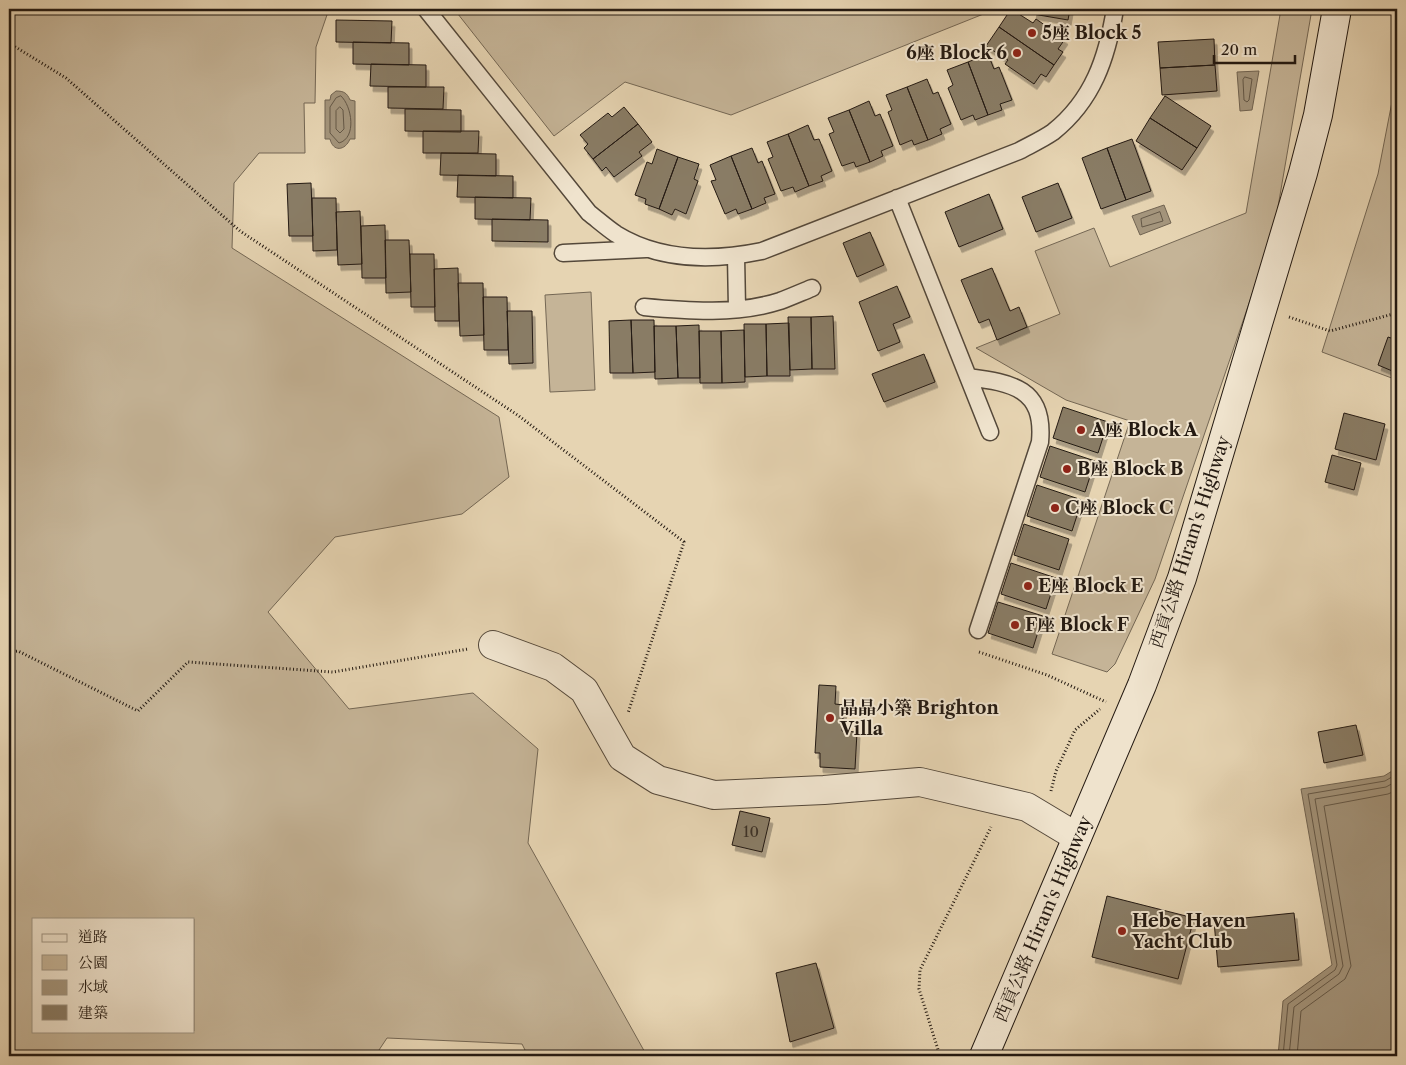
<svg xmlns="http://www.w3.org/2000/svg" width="1406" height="1065" font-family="'Libre Caslon Text','Noto Serif TC',serif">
  <defs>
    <filter id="shadow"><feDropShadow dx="3" dy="5.5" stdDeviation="0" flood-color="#0004"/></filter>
  </defs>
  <rect width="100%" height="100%" fill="#e6d4b2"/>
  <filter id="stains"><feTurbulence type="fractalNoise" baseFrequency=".004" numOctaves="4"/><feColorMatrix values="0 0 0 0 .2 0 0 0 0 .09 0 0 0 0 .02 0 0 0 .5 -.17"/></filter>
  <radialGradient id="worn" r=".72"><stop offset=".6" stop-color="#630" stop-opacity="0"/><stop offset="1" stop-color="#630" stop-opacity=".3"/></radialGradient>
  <path fill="#c5b497" stroke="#746754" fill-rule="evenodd" d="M9,9H398H329L316,47L315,103H304L305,153H259L234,183L232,248L499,417L509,477L462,514L335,537L268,612L349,709L473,693L538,749L528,843L647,1056H528L522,1044L387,1038L375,1056H9ZM34,919H194V1031H34Z
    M454,9H996L731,115L625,82L554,136Z
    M1281,9H1312L1274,230L1155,579L1115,664L1107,672L1052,654L1130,421L1066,400L976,348L1060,314L1035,251L1094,228L1110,267L1246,213Z
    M1397,76V380L1322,352L1378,174Z
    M591,292L595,390L550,392L545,295Z"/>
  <path fill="#a4957c" stroke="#716452" d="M1259,71L1252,110L1240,111L1237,72Z
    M336,91C344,91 347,93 350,100L355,101V139H350C345,151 333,152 330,139H325V100H330L331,95Z
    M1164,205L1171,223L1140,235L1132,216Z
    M1397,768V1056H1278L1283,1001L1332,965L1301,789L1384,776Z"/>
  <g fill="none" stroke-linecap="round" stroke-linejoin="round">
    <path stroke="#645847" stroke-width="1" d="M1245,77L1252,79L1249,100L1247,102L1244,100L1243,80Z
      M341,96C352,106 357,138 339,143L330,133V107L336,98Z
      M340,107L343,110L344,129L340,133L336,129V111Z
      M1160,212L1163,221L1142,227L1141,219Z
      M1283,1056L1288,1004L1335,970L1337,965L1308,794L1385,781L1397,774
      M1289,1056L1294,1007L1339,974L1343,966L1315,799L1386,787L1397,781
      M1297,1056L1301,1011L1345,979L1351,966L1324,806L1388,794L1397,790"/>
  </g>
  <path fill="#897b65" stroke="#241a12" filter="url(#shadow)" d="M1011,9L1033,23L1036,19L1065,39L1058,49L1063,52L1054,65L999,27Z
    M1034,9H1070L1068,20L1033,14Z
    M336,20L392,21L391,43L336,42Z
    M999,27L1054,65L1046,77L1041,74L1034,84L1005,64L1008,60L986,46Z
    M1214,39L1215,65L1160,68L1158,42Z
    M353,42L409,43V65L353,64Z
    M988,54L994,69L999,67L1012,100L1000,104L1002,110L988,115L968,62Z
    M968,62L988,115L975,120L973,115L961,120L948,88L953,85L947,70Z
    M371,64L426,65V87L370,86Z
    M1215,65L1217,91L1162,95L1160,68Z
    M927,79L933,94L938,92L951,124L940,129L942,134L928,140L907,87Z
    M388,87H444L443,109L388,108Z
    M907,87L928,140L914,145L912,140L900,145L888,112L892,110L886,95Z
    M1165,96L1211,126L1197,148L1150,118Z
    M869,101L875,116L880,114L893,146L881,151L883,156L870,162L849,110Z
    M624,107L638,124L593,159L584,148L588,144L580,135L608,113L612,117Z
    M405,109L461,110V132L405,131Z
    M849,110L870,162L856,167L854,162L842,166L829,134L834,132L828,118Z
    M1150,118L1197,148L1182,170L1136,141Z
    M638,124L652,142L639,152L642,156L614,177L606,167L602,171L593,159Z
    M808,125L814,140L819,139L832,171L821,176L823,181L809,186L788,134Z
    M423,131H479L478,153H423Z
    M788,134L809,186L795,192L793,187L781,191L768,159L773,157L767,142Z
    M1132,139L1151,191L1126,200L1107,148Z
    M752,148L758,163L762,161L775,194L764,198L766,203L752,209L731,156Z
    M1107,148L1126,200L1101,209L1082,158Z
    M657,149L678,157L659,209L645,204L646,199L635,195L647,162L652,164Z
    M441,153L496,154V176L440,175Z
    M731,156L752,209L738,214L736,209L725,214L711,181L716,180L710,165Z
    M678,157L699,164L694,179L698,181L686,214L675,209L672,215L659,209Z
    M458,175L513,176V198L457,197Z
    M311,183L313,236H289L287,184Z
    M1058,183L1072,218L1036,232L1022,197Z
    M989,194L1003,229L959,247L945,212Z
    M475,197L531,198L530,220L475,219Z
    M312,198H336L337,250L313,251Z
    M360,211L362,264L338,265L336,212Z
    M492,219L548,220V242L492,241Z
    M385,225L386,278H362L361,226Z
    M870,232L884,265L857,277L843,243Z
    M385,240H409L411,292L386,293Z
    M410,254H434L435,307H411Z
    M458,268L459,321H435L434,269Z
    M992,268L1010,311L1019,307L1027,327L997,340L989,319L979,323L961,280Z
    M458,283H483L484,335L460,336Z
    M897,286L910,317L893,324L900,342L878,351L859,302Z
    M483,297H507L508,350H484Z
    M507,311H532L533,363L509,364Z
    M833,316L835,369H812L811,317Z
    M788,317H811L812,369L790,370Z
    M631,320H654L655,372L633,373Z
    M631,320L633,373H610L609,321Z
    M789,323L790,376H767L766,324Z
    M744,324H766L767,376L745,377Z
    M699,325L700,378H678L676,326Z
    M654,326H676L678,378L655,379Z
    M744,330L745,382L722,383L721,331Z
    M699,331H721L722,383H700Z
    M1388,337L1397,340V373L1378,365Z
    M924,354L935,382L884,402L872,374Z
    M1063,407L1108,422L1098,453L1053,438Z
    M1344,413L1385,424L1376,460L1335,449Z
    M1050,446L1095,461L1085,492L1040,477Z
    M1332,455L1361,463L1354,490L1325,482Z
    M1037,485L1082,500L1072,531L1027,516Z
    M1024,524L1069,539L1059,570L1014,555Z
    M1011,563L1056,578L1046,609L1001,594Z
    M998,602L1043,616L1033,648L988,633Z
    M819,685L836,686L835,704L844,705L842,731L857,732L855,769L820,767V753H815Z
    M1356,725L1363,755L1324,763L1318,732Z
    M740,811L770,818L762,852L732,845Z
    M1107,896L1194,918L1178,979L1092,957Z
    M1294,913L1299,960L1218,967L1214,921Z
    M816,963L834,1028L790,1042L776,973Z"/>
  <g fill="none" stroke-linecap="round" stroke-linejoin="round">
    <defs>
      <path id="service" d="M426,9L589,213C598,220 607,228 616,234C660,261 713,261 762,251L1019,151C1030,145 1043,139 1053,132C1093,100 1107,58 1115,9
        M897,198L990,432
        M563,253L646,249
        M736,256L737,308
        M644,307C688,311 737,315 780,301C791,297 802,292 812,288
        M968,377C1012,383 1045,388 1040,442L978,630"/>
      <path id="minor" d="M493,645L553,667L584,690L622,757L658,780L714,795L824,790L920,782L1027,807L1077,837"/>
      <path id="secondary" d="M984,1056L1142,685L1182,578L1303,173L1318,115L1337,9"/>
    </defs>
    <use href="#service" stroke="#54483a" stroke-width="19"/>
    <use href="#minor" stroke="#54483a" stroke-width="30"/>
    <use href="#secondary" stroke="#241a12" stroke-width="30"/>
    <path stroke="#241a12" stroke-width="3" stroke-dasharray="1 2.5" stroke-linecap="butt" d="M9,43L66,78L240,231L519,416L684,542L628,713
      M1289,317L1330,331L1397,313
      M9,652L18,651L138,711L188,662L333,672L468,649
      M979,652L1047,675L1106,702
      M1051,791L1056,771L1075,730L1100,709
      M940,1056L919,989L920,970L991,827"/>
    <use href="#service" stroke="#efe3cd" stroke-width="16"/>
    <use href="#minor" stroke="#efe3cd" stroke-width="28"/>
    <use href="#secondary" stroke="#efe3cd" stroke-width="28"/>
  </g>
  <g fill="#8f2418" stroke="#efe3cd" stroke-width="2">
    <circle cx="1032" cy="33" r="5"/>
    <circle cx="1017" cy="53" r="5"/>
    <circle cx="1081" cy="430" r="5"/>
    <circle cx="1067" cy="469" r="5"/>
    <circle cx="1055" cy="508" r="5"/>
    <circle cx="1028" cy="586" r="5"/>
    <circle cx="1015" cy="625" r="5"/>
    <circle cx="830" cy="718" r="5"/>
    <circle cx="1122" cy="931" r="5"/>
  </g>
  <g text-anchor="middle" stroke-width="4" stroke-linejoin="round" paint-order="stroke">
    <g font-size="15" fill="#3d3227">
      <text x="751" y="837">10</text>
    </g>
    <g font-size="18" font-weight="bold" fill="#241a12" stroke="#efe3cd" text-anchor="start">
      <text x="1042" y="39">5座 Block 5</text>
      <text x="1007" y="59" text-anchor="end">6座 Block 6</text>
      <text x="1091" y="436">A座 Block A</text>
      <text x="1077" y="475">B座 Block B</text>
      <text x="1065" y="514">C座 Block C</text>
      <text x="1038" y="592">E座 Block E</text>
      <text x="1025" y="631">F座 Block F</text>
      <text x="840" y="714">晶晶小築 Brighton<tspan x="840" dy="21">Villa</tspan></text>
      <text x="1132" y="927">Hebe Haven<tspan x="1132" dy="21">Yacht Club</tspan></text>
    </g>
    <g font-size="18" fill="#241a12" stroke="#efe3cd">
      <text transform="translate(1190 542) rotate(-72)" y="6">西貢公路 Hiram's Highway</text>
      <text transform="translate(1043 919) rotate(-67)" y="6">西貢公路 Hiram's Highway</text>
    </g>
  </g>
  <rect width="1406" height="1065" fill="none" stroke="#e6d4b2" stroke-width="30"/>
  <rect x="10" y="10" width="1386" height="1045" fill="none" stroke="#241a12" stroke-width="2.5"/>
  <rect x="15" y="15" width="1376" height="1035" fill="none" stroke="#241a12"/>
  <rect x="32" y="918" width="162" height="115" fill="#efe3cd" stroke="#9e9382"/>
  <rect x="42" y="934" width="25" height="8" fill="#efe3cd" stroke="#9e9382"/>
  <text x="78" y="942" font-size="15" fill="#241a12">道路</text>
  <rect x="42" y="955" width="25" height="15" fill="#c5b497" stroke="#9e9382"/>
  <text x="78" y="968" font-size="15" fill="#241a12">公園</text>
  <rect x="42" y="980" width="25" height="15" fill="#a4957c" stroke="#9e9382"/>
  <text x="78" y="992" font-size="15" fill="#241a12">水域</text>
  <rect x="42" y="1005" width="25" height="15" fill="#897b65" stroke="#9e9382"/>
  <text x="78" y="1018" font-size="15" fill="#241a12">建築</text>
  <path d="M1214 55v8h81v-8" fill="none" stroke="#241a12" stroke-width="2.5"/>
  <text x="1221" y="55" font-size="15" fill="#241a12" stroke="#efe3cd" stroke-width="4" paint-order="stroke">20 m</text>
  <rect width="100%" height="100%" filter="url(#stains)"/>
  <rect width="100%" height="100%" fill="url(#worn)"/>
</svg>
